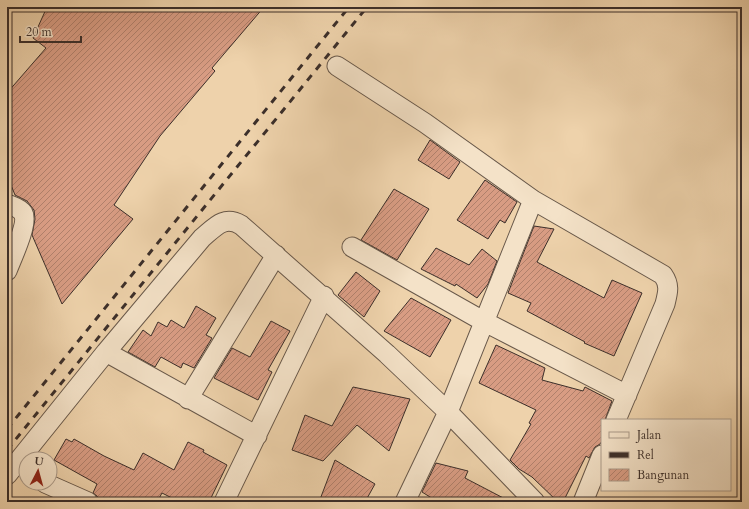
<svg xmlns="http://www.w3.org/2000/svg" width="749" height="509" font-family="Cardo,serif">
  <defs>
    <pattern id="building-hatch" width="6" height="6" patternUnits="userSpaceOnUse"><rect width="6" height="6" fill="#d89c83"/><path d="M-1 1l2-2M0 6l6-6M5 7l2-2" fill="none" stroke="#b0806b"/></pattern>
  </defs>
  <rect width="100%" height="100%" fill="#eed2ab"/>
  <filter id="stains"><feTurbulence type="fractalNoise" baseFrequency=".005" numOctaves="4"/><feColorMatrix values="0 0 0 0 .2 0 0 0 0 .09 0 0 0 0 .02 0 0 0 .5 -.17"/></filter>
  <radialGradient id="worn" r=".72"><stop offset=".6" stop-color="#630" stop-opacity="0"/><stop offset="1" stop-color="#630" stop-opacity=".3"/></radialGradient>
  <path fill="url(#building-hatch)" stroke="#3c2f2a" d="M47,7H264L212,68L215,71L160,136L114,205L133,219L62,304L32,235L35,219L34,210L27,201L15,195L7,175V93L46,48L33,38Z
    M430,140L460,162L449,179L418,160Z
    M485,180L517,202L505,223L500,220L488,239L457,220Z
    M394,189L429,209L397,260L361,240Z
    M534,226L554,229L537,262L604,298L612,280L642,293L614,356L584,343L585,342L527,311L531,303L508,293Z
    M436,248L469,265L482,249L497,261L488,284L477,298L456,284L455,286L421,269Z
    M356,272L380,291L364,317L338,295Z
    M411,298L451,320L430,357L384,331Z
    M196,306L216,318L206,335L212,338L194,368L183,363L181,368L161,357L155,367L128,352L143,330L151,336L158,322L167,327L171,320L184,328Z
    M271,321L290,331L268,370L272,372L258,400L214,378L232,348L250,357Z
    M496,345L545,368L542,380L583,391L585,387L612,401L605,420H602V441L600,444L595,447L589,458L586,456L563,502H558L532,477L519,469L510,460L531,424L529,423L536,410L479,383Z
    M353,387L410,399L389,451L357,425L323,461L292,450L305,415L332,426Z
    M66,439L72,442L74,439L104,456L134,470L143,453L174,470L188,442L204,450L203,452L227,465L209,502H180L162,493L157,502H99L97,496L93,493L97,484L54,460Z
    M335,460L375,484L365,502H319Z
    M436,463L468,471L465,478L511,502H438L422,492Z"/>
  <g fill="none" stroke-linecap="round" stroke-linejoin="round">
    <defs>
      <path id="street" d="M337,66L425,123L533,200L663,275C670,285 668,292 665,304L616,420
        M7,204C12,206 20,208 23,213C29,223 11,260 7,271
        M352,247L483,321L627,395
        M106,352L257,436
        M188,399L276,255
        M7,475L106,352L202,238C215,227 224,215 241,225L387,354L448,412L535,502
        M45,483L88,502
        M224,502L324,296
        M405,502L448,412L533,200
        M583,502L602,455"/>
    </defs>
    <use href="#street" stroke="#68584a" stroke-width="21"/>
    <use href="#street" stroke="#f4e2c8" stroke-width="19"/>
    <path stroke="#3c2f2a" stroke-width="3" stroke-dasharray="7 7" stroke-linecap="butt" d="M7,429L349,7
      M7,450L367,7"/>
  </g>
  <rect width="749" height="509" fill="none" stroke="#eed2ab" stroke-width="24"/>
  <rect x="8" y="8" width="733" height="493" fill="none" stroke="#3c2f2a" stroke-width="2"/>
  <rect x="12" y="12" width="725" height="485" fill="none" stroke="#3c2f2a"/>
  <rect x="601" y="419" width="130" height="72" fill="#f4e2c8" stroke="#aa9a89"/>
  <rect x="609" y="432" width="20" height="6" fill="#f4e2c8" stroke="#aa9a89"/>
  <text x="637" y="439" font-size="12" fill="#3c2f2a">Jalan</text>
  <rect x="609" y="452" width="20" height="6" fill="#3c2f2a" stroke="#aa9a89"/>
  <text x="637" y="459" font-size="12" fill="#3c2f2a">Rel</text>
  <rect x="609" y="469" width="20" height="12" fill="url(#building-hatch)" stroke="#aa9a89"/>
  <text x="637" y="479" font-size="12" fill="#3c2f2a">Bangunan</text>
  <g transform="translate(38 471) rotate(6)"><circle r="19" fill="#f4e2c8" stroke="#aa9a89"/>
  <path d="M0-3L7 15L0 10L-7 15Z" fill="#8f2418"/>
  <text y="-6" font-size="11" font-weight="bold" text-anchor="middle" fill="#3c2f2a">U</text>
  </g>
  <path d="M20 36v6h61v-6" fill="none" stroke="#3c2f2a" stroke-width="2"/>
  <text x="26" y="36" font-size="12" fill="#3c2f2a" stroke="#f4e2c8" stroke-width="3" paint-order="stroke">20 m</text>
  <rect width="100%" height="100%" filter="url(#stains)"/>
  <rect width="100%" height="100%" fill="url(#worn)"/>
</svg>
